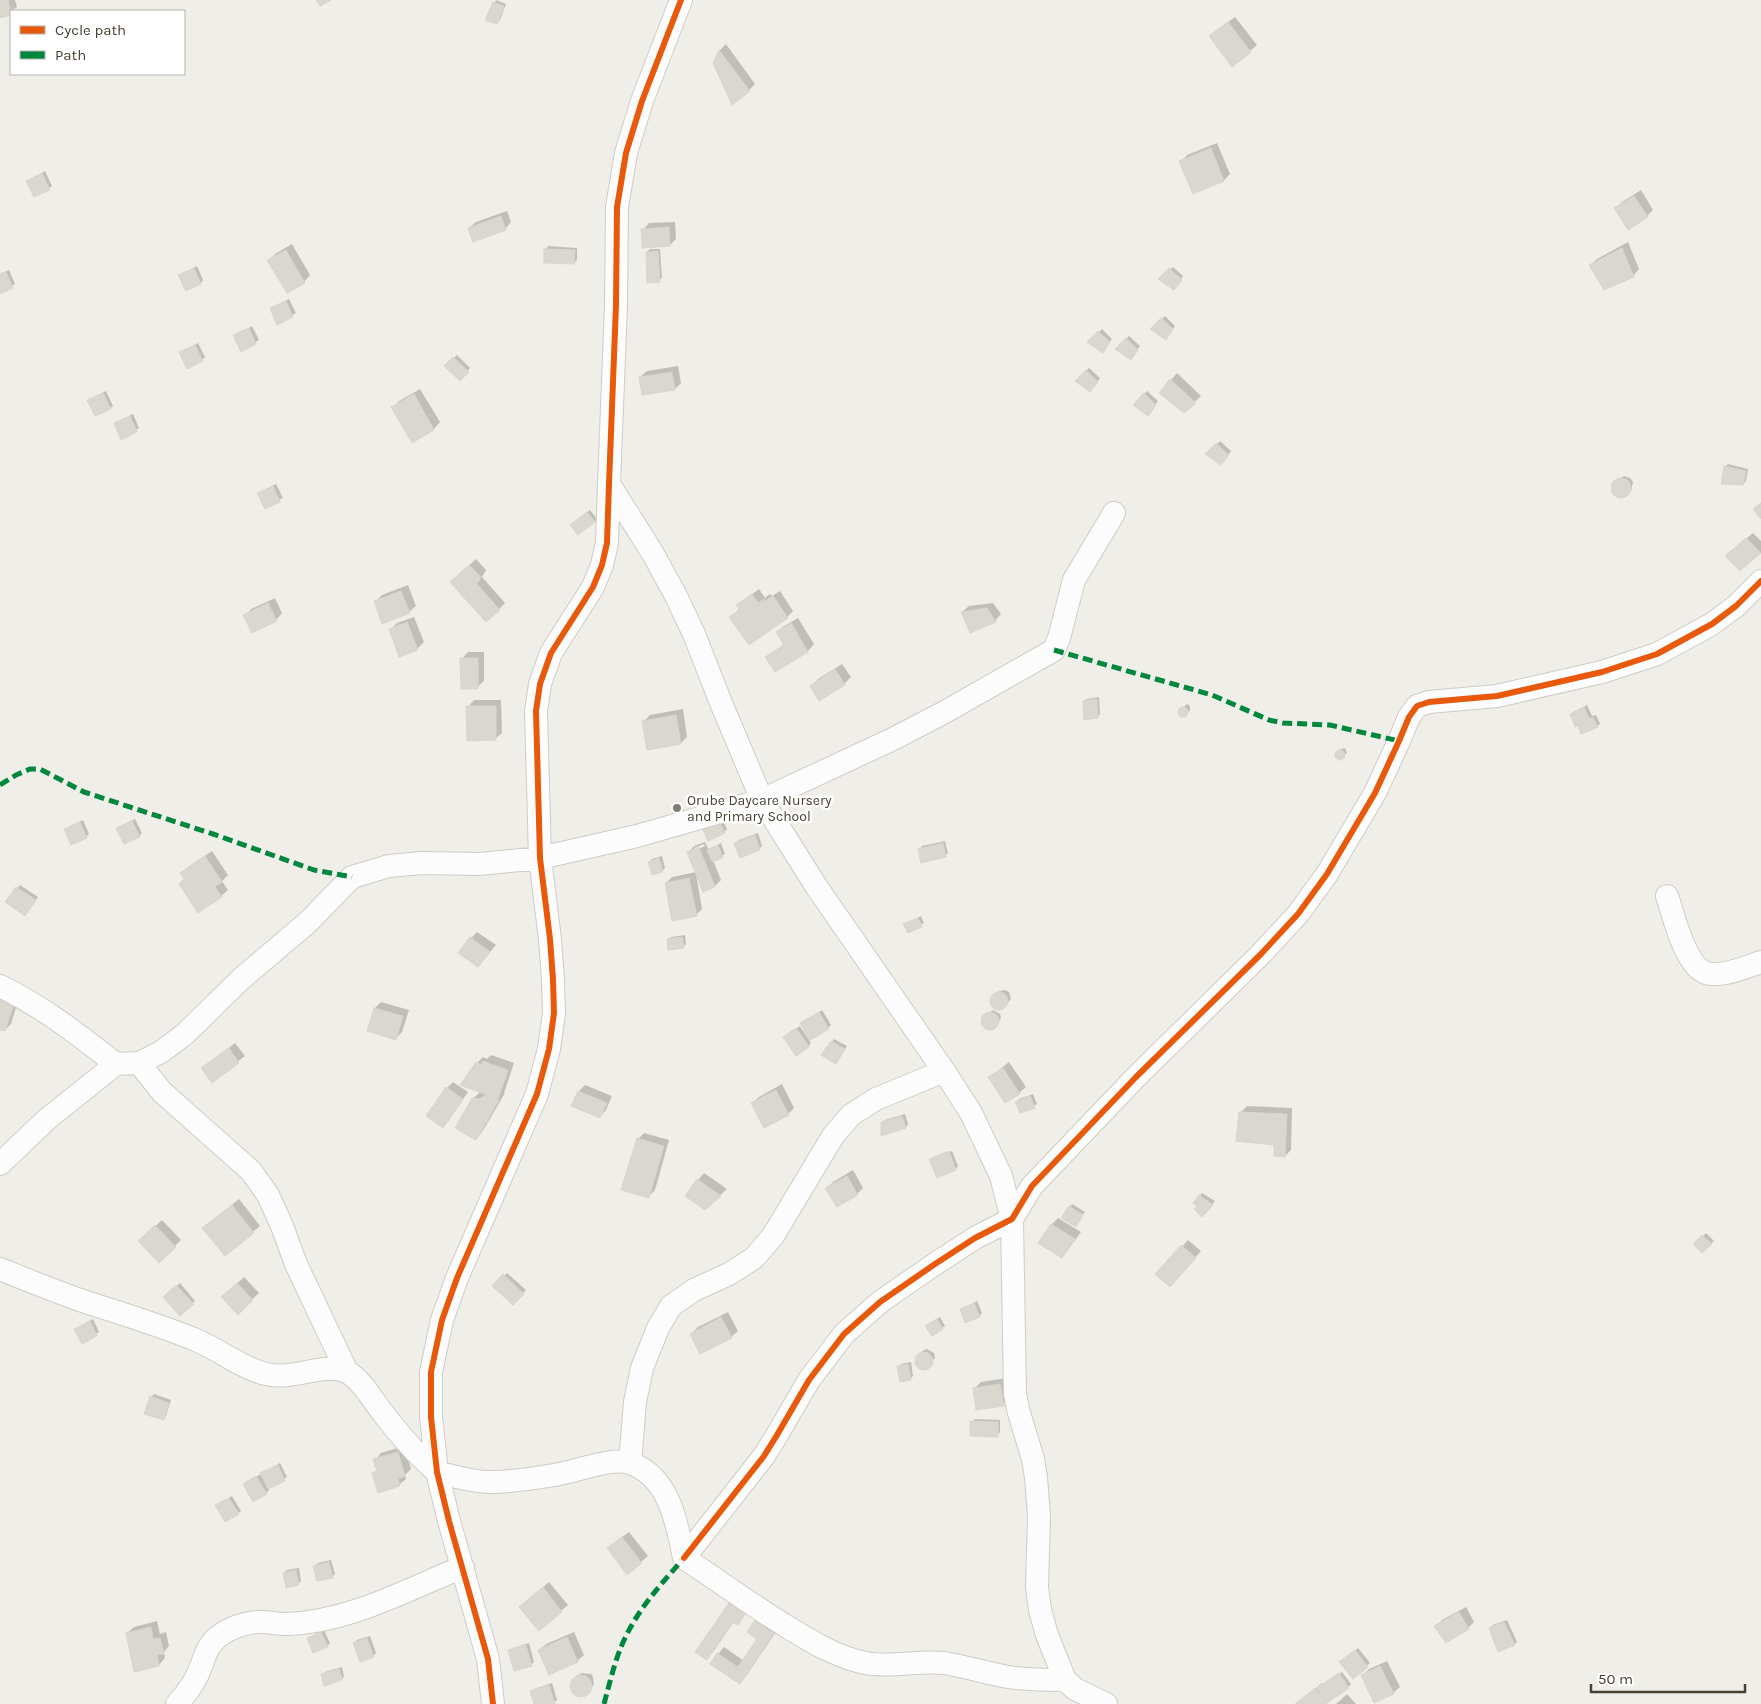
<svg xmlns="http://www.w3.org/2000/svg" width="1761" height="1704" font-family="Karla,sans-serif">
  <rect width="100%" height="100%" fill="#f0eee8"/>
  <path fill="#0003" fill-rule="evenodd" d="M0,0H15L17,7L11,11L10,14L0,16Z
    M496,0L506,4L500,20L497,23L487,19Z
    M1235,17L1257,45L1250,51L1217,30Z
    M726,44L755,84L749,90L714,63L720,50Z
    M1217,143L1230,174L1224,180L1181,162L1187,155Z
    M45,171L52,186L49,188L28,181Z
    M1641,190L1653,210L1647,216L1616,208L1622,202Z
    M507,211L511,222L505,229L469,228L476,222Z
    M675,222L676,239L670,245L643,230L649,223Z
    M1628,242L1639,269L1633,276L1590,265L1597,259Z
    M292,244L310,275L304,282L269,261L275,254Z
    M548,246L577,248V260L574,263L545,262L546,249Z
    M650,249H660L662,278L659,280L647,252Z
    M197,266L203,280L201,283L180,275Z
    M1173,267L1183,276L1176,286L1160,279Z
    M9,270L15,284L0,292V274Z
    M289,299L296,313L278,323L272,308Z
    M1165,316L1175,326L1168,336L1152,329Z
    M252,326L259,340L241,350L235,336Z
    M1102,329L1112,339L1105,348L1089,342Z
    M1129,336L1140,346L1133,356L1117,349Z
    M198,343L205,357L202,360L181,353Z
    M457,355L470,368L460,379L446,366Z
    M678,366L681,383L675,389L640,377L647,371Z
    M1089,368L1100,378L1093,388L1076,381Z
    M1177,373L1201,396L1184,412L1160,393Z
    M420,389L440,422L434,429L412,441L393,407L399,401Z
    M106,391L113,406L110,408L89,400Z
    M1147,391L1158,401L1151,411L1135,404Z
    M133,414L139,428L122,438L115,423Z
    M1220,441L1231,451L1224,461L1207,454Z
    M1728,464L1748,469L1746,481L1743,484L1725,467Z
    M1624,476L1630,478L1633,482L1631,491L1623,497L1615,494L1612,489L1613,484Z
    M276,484L283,498L265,507L259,493Z
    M590,510L597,519L594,522H575Z
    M1753,533L1761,541V552L1740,569L1733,550Z
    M476,559L486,570L482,577L505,603L499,609L458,576Z
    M408,585L416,606L409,612L375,602L382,595Z
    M759,589L765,598L770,594L772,596L780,591L793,611L787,617H731L740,608L738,605Z
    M275,598L282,613L276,620L245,616L251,609Z
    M993,603L1001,614L995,621L962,612L969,606Z
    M414,617L424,642L417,649L390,630L397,623Z
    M798,618L814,644L808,651L775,671L767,657L784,644L778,633L784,626Z
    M468,652H484V681L477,687L462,659Z
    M842,664L851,677L844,684L820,699L812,686L818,679Z
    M1099,697L1100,714L1097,717L1084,701L1087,699Z
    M474,700H501L502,733L495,739L468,707Z
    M1187,704L1190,706V710L1185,715L1180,714L1179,711Z
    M1587,705L1592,716L1596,715L1600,724L1597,726L1578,724L1575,712Z
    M683,709L687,737L681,743L648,749L644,721L650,715Z
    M1345,748L1347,753L1340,759H1338L1336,754L1341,749Z
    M135,819L142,833L139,836L118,828Z
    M83,820L89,834L86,837L65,829Z
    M723,821L727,829L724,832L705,831Z
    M758,833L762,846L759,849L736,843L739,840Z
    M945,841L948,853L945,856L920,849L922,846Z
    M705,842L709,850L721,843L725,854L713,860L721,880L715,886L704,891L697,874H696L702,909L696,915L666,883L672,877L696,872L688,853L694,846ZM704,844L705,846L694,851V848Z
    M212,851L228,875L222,881L228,890L221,896L198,911L186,879L182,873L188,867Z
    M662,856L665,868L662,871L649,862L652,859Z
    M20,885L38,897L27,912L7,902Z
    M921,916L924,923L908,931L905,924Z
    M477,932L496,945L478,966L471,938Z
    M685,935L686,944L683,947L668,940L671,937Z
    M1005,990L1009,992L1011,999L1002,1008H997L993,1005L991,1000L997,992Z
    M0,992L19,998L11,1024L5,1030L0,1028Z
    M381,1002L409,1010L402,1032L396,1038L375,1008Z
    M822,1010L831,1025L828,1028L801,1023Z
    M993,1010L1000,1014L1001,1018L996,1026L991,1028H986L983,1022L986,1015Z
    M800,1026L811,1043L808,1046L787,1035Z
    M834,1039L847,1046L836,1063L823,1055Z
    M235,1043L245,1056L212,1081L203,1068Z
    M491,1055L514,1063L504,1093H505L482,1132L476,1138L473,1099L481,1091L477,1063L483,1057L487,1059Z
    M1009,1062L1026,1087L1019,1093L1005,1102L989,1078Z
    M453,1082L468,1092L449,1120L443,1126L447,1088Z
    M782,1084L794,1108L788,1114L752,1103L759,1097Z
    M585,1085L612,1096L606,1110L600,1116L579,1091Z
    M1033,1094L1037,1104L1034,1106L1017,1102L1019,1099Z
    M1247,1106L1292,1108L1291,1150L1285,1156L1276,1144L1241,1112Z
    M905,1114L908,1124L906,1127L882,1123L885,1120Z
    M644,1133L669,1140L655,1190L648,1197L638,1139Z
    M952,1151L958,1166L956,1169L931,1159Z
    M853,1170L863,1188L857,1194L827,1188L833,1182Z
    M704,1173L727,1189L705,1209L698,1180Z
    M1202,1193L1215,1201L1202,1216L1199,1206L1200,1196Z
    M239,1199L260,1226L225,1255L204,1228Z
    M1072,1204L1085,1212L1078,1222L1070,1207Z
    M1058,1218L1081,1232L1068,1250L1062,1257L1040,1243L1052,1224Z
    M162,1220L181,1240L159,1261L146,1235Z
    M1706,1233L1714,1241L1702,1252L1695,1244Z
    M1188,1240L1201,1251L1176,1279L1157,1274Z
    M507,1273L526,1290L513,1303L494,1286Z
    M244,1277L259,1293L238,1313L223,1297Z
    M180,1283L195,1301L180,1315L165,1297Z
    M977,1301L982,1313L979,1316L961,1310Z
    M728,1312L738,1331L731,1337L691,1334L698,1327Z
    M940,1317L945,1326L942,1328L930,1323Z
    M93,1319L99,1332L83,1342L76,1329Z
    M927,1349L934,1353L935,1358L927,1368L922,1369L916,1364V1359L922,1351Z
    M911,1362L913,1376L911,1378L899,1366L901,1364Z
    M1007,1378L1009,1398L1003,1405L975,1388L981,1382Z
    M154,1394L171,1400L166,1416L163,1419L151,1397Z
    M975,1419L1000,1420V1432L997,1435L972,1422Z
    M404,1446L411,1469L405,1475L406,1479L399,1485L373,1473L378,1469L375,1460L381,1453Z
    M280,1463L287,1477L268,1488L269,1490L266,1493L247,1482Z
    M232,1496L241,1511L238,1513L217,1505Z
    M629,1532L648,1556L641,1562L615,1542Z
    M331,1560L335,1574L332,1577L315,1566L318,1563Z
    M299,1568L301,1581L298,1584L284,1573L287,1570Z
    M549,1582L568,1605L539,1629L526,1601Z
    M736,1597L751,1607L737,1623L734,1621L713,1652L707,1658L730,1604Z
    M1466,1607L1474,1622L1468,1628L1436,1626L1442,1620Z
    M762,1615L780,1626L746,1676L740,1683L711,1663L724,1647L744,1661L759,1639L756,1621Z
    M1507,1620L1517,1642L1514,1644L1490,1628L1493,1625Z
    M157,1621L160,1634L166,1632L169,1646L164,1652L165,1658L159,1665L127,1633L134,1627Z
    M324,1630L330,1643L327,1646L308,1638Z
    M574,1632L584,1655L577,1661L539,1650L546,1644Z
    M370,1636L376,1653L373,1656L355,1643L357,1640Z
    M529,1643L534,1662L531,1665L510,1650L513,1648Z
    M1358,1648L1370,1663L1353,1677L1344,1660Z
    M1387,1661L1400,1687L1393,1693L1363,1676L1369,1669Z
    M342,1667L344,1676L342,1679L322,1675L325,1672Z
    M1342,1672L1351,1684L1348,1687L1323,1704H1296L1322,1683L1324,1685Z
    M581,1673L591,1674L593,1677L594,1684L587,1693L581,1696L575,1694L571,1688V1682Z
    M552,1683L557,1700L552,1704H535L531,1691L534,1689Z
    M1347,1694L1356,1704H1336Z"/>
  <path fill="#dad7d1" stroke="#d8d5ce" d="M0,0H8L11,15L0,18Z
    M316,0H331L320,6Z
    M493,2L504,6L497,24L485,20Z
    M1228,22L1251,52L1232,67L1209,36Z
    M719,50L750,91L732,105L713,63Z
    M1211,148L1224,181L1193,194L1179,161Z
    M42,173L50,190L34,197L26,181Z
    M1634,196L1648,217L1628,230L1614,208Z
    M501,216L506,230L473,242L468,228Z
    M669,227L670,246L642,248L641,229Z
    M1622,248L1634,277L1604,290L1589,265Z
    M544,249L575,250L574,264L544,263Z
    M286,250L305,283L287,293L267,260Z
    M658,251L660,282L647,283L646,252Z
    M194,268L201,284L186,291L178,275Z
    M1169,268L1182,280L1174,290L1158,279Z
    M6,272L13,288L0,294V274Z
    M286,301L293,317L277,325L270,308Z
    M1161,318L1173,329L1166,340L1150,329Z
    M249,328L256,344L241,352L233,335Z
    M1098,331L1110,342L1103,353L1087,342Z
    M1126,338L1138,350L1131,360L1115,349Z
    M195,345L203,361L187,369L179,352Z
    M453,357L469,372L460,381L444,366Z
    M1086,370L1098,382L1090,392L1075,381Z
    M672,372L675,390L642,395L639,377Z
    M1170,379L1196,403L1184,413L1159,393Z
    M103,393L111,409L95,416L87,400Z
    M1144,393L1156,405L1148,416L1133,405Z
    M414,394L434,430L412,443L391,407Z
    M130,416L137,432L121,440L114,423Z
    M1216,443L1229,455L1221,465L1205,454Z
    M1724,466L1746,471L1743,485L1721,484Z
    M1611 488a10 10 0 1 1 20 0a10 10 0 1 1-20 0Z
    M273,486L280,502L265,509L257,493Z
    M1761,503V519L1753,509Z
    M587,512L595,522L578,535L570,525Z
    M1746,538L1761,553L1740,571L1725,556Z
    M469,565L481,577L477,584L500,610L486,622L450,582Z
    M401,591L410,613L382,624L374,601Z
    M752,594L758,603L764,599L765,601L773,596L788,618L749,645L729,617L740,610L736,605Z
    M268,603L277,621L252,633L243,615Z
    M987,608L996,622L970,633L961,612Z
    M407,622L418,650L399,657L389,629Z
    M791,623L808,652L775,672L765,657L784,645L776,632Z
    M460,658H478V689H461Z
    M835,669L845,685L819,701L810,686Z
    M1097,699L1098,718L1084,720L1083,701Z
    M466,706H496V740L467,741Z
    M1178 712a5 5 0 1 1 10 0a5 5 0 1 1-10 0Z
    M1584,707L1589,718L1593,717L1598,727L1581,734L1578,726L1575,727L1570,714Z
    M676,715L681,744L647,750L642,721Z
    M1335 755a5 5 0 1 1 10 0a5 5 0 1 1-10 0Z
    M132,821L140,837L124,844L116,828Z
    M80,822L87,838L71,845L64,829Z
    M720,823L725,833L708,841L703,830Z
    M755,835L760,850L740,858L734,843Z
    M943,843L946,857L921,863L918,849Z
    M718,845L723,858L712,862L707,850Z
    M699,847L715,887L703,892L687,852Z
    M205,856L222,882L215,887L222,897L198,913L179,884L184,879L180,873Z
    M659,858L663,872L652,875L648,862Z
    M689,878L697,916L672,921L665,883Z
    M16,887L36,900L25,916L5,902Z
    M918,918L922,927L908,933L903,924Z
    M470,937L490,952L478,967L458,953Z
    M682,937L684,948L668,950L667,939Z
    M990 1001a9 9 0 1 1 18 0a9 9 0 1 1-18 0Z
    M0,1000L14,1004L5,1031L0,1030Z
    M374,1008L403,1016L396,1040L367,1031Z
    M819,1012L829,1029L810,1040L800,1023Z
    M981 1021a9 9 0 1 1 18 0a9 9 0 1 1-18 0Z
    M796,1028L809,1047L796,1056L783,1037Z
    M831,1041L845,1049L836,1064L821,1055Z
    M229,1048L239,1063L212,1083L201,1068Z
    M483,1061L508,1070L498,1099L460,1085L476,1062L481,1065Z
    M1003,1068L1020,1094L1005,1103L988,1077Z
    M446,1087L463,1099L443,1128L426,1116Z
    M776,1090L789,1115L764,1128L751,1103Z
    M578,1091L607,1103L600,1118L571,1106Z
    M488,1094L499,1100L476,1140L455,1128L472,1098L479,1099Z
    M1030,1096L1035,1108L1020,1113L1015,1102Z
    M1239,1112L1287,1114L1285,1157L1274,1156V1145L1236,1141Z
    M902,1116L906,1128L881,1136V1122Z
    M637,1138L664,1146L649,1198L621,1190Z
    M949,1151L956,1170L937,1178L929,1159Z
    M847,1176L858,1195L837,1207L825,1188Z
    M697,1179L721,1196L705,1210L685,1196Z
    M1199,1195L1213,1205L1202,1217L1194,1209L1197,1206L1193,1203Z
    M232,1205L254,1233L225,1256L202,1228Z
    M1069,1206L1083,1215L1076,1227L1061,1218Z
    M1051,1224L1075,1239L1062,1258L1038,1243Z
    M155,1225L176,1247L159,1263L138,1241Z
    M1702,1235L1712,1244L1702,1253L1693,1244Z
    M1181,1245L1196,1258L1170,1287L1155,1274Z
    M503,1274L524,1294L513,1305L492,1286Z
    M237,1283L253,1300L238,1315L221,1297Z
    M176,1285L194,1304L180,1316L163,1297Z
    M974,1303L980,1317L965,1323L960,1309Z
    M721,1317L732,1338L700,1354L690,1334Z
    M937,1319L943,1329L932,1336L925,1326Z
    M90,1321L97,1336L82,1344L74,1329Z
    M915 1361a9 9 0 1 1 18 0a9 9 0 1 1-18 0Z
    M908,1364L911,1380L900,1382L897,1366Z
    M1000,1384L1004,1406L976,1410L973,1388Z
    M150,1396L169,1403L164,1420L144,1414Z
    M970,1421L998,1422V1437L970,1436Z
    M398,1452L405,1476L398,1479L400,1486L378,1493L372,1473L377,1471L373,1459Z
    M278,1465L285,1481L268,1489L260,1473Z
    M256,1476L267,1494L253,1502L243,1484Z
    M229,1498L239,1514L225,1522L215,1505Z
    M622,1537L642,1563L627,1575L607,1548Z
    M329,1562L333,1578L317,1581L313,1566Z
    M296,1570L299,1585L286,1588L283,1573Z
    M543,1587L562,1612L539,1631L519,1607Z
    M729,1603L745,1614L738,1625L732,1622L707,1660L695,1652Z
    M1459,1612L1469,1629L1446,1643L1434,1626Z
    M755,1620L774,1633L740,1684L710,1664L717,1653L738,1667L757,1639L747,1632Z
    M1504,1622L1515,1645L1498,1652L1489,1628Z
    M151,1627L153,1639L160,1638L164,1654L157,1655L159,1666L134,1672L126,1633Z
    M321,1632L328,1647L313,1653L307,1638Z
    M567,1637L578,1662L549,1675L538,1650Z
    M367,1638L374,1657L360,1662L353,1643Z
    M526,1645L532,1666L514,1671L508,1650Z
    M1355,1650L1368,1667L1353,1679L1339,1662Z
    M1380,1666L1394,1694L1374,1703L1361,1675Z
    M339,1669L342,1680L324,1686L321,1674Z
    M1339,1673L1349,1688L1327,1703L1317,1688Z
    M570 1686a11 11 0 1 1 22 0a11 11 0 1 1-22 0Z
    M549,1685L555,1704H534L530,1691Z
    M1315,1688L1327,1703L1325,1704H1295Z"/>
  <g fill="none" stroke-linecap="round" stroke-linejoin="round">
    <defs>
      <path id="minor" d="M609,484L652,552L676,596L694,634L721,703L762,800L816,886L944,1071L971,1113L1001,1176L1012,1219L1015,1394L1019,1413L1033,1459L1036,1477L1039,1517L1037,1587L1040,1610L1047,1635L1065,1680L1075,1689L1106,1704
        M1667,896C1674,916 1686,973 1711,974C1728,975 1746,967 1761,962
        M0,986C45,1008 77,1034 116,1064
        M139,1063L162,1092L251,1171L268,1195L282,1226L296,1264L347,1372
        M0,1164L46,1120L116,1064L139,1063L161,1052L185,1034L241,979L307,923L352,877L389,866L422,863L480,864L540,858L637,836L762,800L893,739L943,713L1054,650L1059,638L1074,580L1114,513
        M0,1269C30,1281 61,1294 92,1304C127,1315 162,1326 196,1340C220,1350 241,1368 266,1374C293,1381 326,1361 347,1372C361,1379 372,1399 382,1412C395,1429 409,1446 425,1461C430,1465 434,1472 441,1473C459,1478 479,1483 497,1482C516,1481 536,1478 554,1475C576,1472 610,1457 630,1463C669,1476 677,1523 684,1558C719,1581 753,1606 789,1628C812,1642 837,1657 865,1663C891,1668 918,1660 945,1663C966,1667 987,1673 1008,1677C1027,1680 1046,1680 1065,1680
        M630,1463L635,1402L642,1368L658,1328L671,1306L694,1290L729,1274L754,1258L773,1236L833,1136L851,1115L876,1099L944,1071
        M684,1558L764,1456L777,1435L809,1380L844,1334L880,1302L935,1264L975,1238L1012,1219L1032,1186L1136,1077L1260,955L1298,914L1327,874L1375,793L1399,741L1409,717L1417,706L1429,702L1497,696L1602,672L1657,654L1712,624L1736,606L1761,581
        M177,1704C187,1693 195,1683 200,1669C205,1657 207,1645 218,1637C229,1628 246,1622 260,1622C269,1622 278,1624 287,1624C349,1622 406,1590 463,1567
        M493,1704L488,1659L449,1521L437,1472L431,1417V1372L442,1320L457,1278L537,1094L549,1049L554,1013L553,980L550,939L540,858L536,711L540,684L551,653L593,587L602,565L607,543L609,484L616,305L617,207L626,153L642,101L681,0"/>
    </defs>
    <use href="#minor" stroke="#ceccc5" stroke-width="24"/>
    <use href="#minor" stroke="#fdfcfc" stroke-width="22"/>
    <path stroke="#00873e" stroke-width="5" stroke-dasharray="10 5" stroke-linecap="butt" d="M1054,650L1212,695L1269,720L1283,723L1330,725L1399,741
      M0,785L16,775L30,769H40L84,792L216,835L314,870L352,877
      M604,1704C610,1682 615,1659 625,1638C639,1608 662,1583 684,1558"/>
    <defs>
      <path id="cycleway" d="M684,1558L764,1456L777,1435L809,1380L844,1334L880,1302L935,1264L975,1238L1012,1219L1032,1186L1136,1077L1260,955L1298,914L1327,874L1375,793L1399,741L1409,717L1417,706L1429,702L1497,696L1602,672L1657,654L1712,624L1736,606L1761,581
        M493,1704L488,1659L449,1521L437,1472L431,1417V1372L442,1320L457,1278L537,1094L549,1049L554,1013L553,980L550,939L540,858L536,711L540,684L551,653L593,587L602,565L607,543L609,484L616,305L617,207L626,153L642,101L681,0"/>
    </defs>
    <use href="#cycleway" stroke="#fff" stroke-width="9"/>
    <use href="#cycleway" stroke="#e8590c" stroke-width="6"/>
  </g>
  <circle fill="#827d72" stroke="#fff" stroke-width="2" cx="677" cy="808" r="5"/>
  <g text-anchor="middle" stroke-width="5" stroke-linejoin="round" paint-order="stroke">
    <g font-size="14" fill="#474033" stroke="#fff" text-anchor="start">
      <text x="687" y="805">Orube Daycare Nursery<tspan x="687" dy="16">and Primary School</tspan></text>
    </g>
  </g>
  <rect x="10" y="10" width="175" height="65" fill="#ffffff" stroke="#b5b3ad"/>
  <rect x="20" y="26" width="25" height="8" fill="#e8590c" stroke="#b5b3ad"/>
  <text x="55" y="35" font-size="15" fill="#474033">Cycle path</text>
  <rect x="20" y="51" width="25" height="8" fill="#00873e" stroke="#b5b3ad"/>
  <text x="55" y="60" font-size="15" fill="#474033">Path</text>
  <path d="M1591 1684v8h154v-8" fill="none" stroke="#474033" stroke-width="2.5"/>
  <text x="1598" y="1684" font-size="15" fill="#474033" stroke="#ffffff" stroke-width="4" paint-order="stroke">50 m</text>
</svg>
